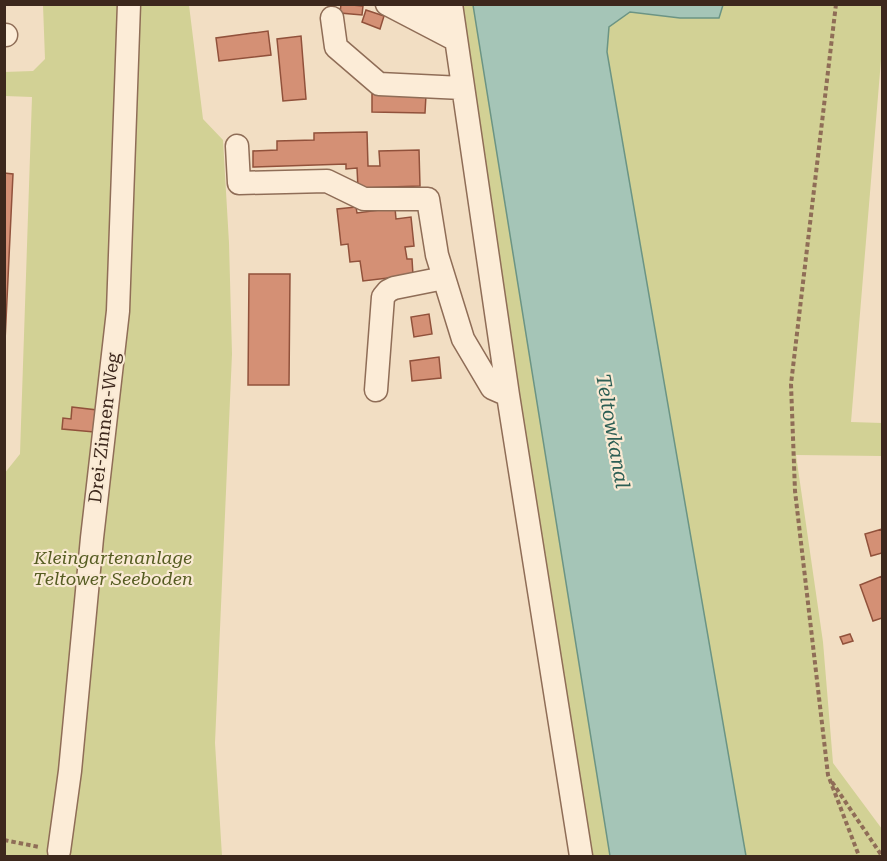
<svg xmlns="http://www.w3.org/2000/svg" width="887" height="861" font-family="'Roboto Serif',serif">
  <rect width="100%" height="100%" fill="#f2dec3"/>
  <path fill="#d2d195" d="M43,5H189L203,119L223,140L229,243L232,354L215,743L222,856H5L4,474L20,454L32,97L5,96L4,72L33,71L45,59Z
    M439,5H473L610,856H577L460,145Z
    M723,5H882V48L851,422L882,423V456L796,455L823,642L833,763L882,829V856H746L607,52L608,27L630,12L680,18H719Z"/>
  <path fill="#a5c5b7" stroke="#6b9484" stroke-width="1.5" d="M473,5H723L719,18H680L630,12L609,27L607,52L746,856H610Z"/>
  <path fill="#d49075" stroke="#91513b" stroke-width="1.5" d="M341,4L363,6L362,15L340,13Z
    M366,10L384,16L380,29L362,22Z
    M268,31L271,55L219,61L216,38Z
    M301,36L306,99L283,101L277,39Z
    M372,94L426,95L425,113L372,112Z
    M367,132L368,166H380L379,151L419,150L420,186L358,188L357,168L346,169V164L253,167V151L277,150V141L314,140V133Z
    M4,173L13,174L4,362Z
    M356,207L357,213L395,208L396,219L411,217L414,246L405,247L407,259H412L413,275L363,281L360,261L350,262L348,244L341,245L337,209Z
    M249,274H290L289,385H248Z
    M429,314L432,334L414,337L411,317Z
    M439,357L441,378L412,381L410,361Z
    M72,407L97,410L94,432L62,429L63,418L71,419Z
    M882,529V553L871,556L865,534Z
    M882,576V618L873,621L860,585Z
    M850,634L853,641L843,644L840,637Z"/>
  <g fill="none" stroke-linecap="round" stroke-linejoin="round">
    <defs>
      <path id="minor" d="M387,4L456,40
        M425,4L451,16
        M451,4L508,395L581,856
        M332,18L336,47L379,84L462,88
        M4,35H6
        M237,146L239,183L327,181L364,199H428L437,255L463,339L492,388L508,395
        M376,390L383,297L388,291L394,288L444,278
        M59,851L70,771L92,538L118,311L129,4"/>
    </defs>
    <use href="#minor" stroke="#8f6d57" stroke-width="25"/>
    <path stroke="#8f6d57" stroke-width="4" stroke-dasharray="4.5 3" stroke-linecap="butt" d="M836,4L791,384L795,491L828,775L859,856
      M832,782L882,856
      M4,840L39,847"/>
    <use href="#minor" stroke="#fcecd7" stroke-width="22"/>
  </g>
  <g text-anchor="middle" stroke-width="4.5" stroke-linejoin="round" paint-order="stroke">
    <g font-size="18" fill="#3d281d" stroke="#f9e9d3">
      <text transform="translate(104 428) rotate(-83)" y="6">Drei-Zinnen-Weg</text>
    </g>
    <g font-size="18" font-style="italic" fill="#555c21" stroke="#f9e9d3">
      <text x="113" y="564">Kleingartenanlage<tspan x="113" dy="21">Teltower Seeboden</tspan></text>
    </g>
    <g font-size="20" font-style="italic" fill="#2b5e54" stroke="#f9e9d3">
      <text transform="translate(613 431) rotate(80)" y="7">Teltowkanal</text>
    </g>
  </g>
  <rect width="887" height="861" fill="none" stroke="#3d281d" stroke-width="12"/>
</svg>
